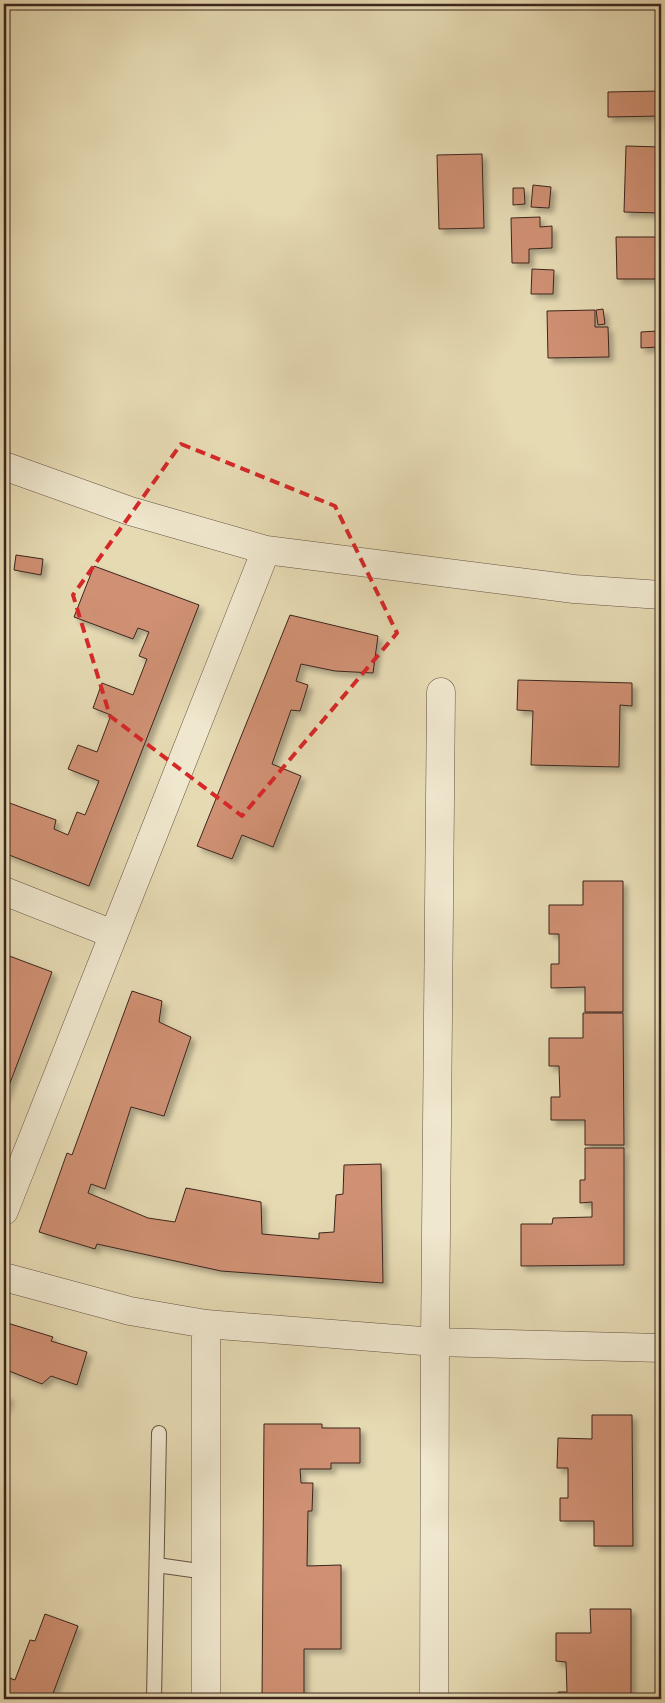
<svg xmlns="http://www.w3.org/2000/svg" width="665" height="1703" font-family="'IM FELL French Canon',serif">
  <defs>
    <filter id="shadow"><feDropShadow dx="4.5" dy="4.5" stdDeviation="2.5" flood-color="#0004"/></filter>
  </defs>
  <rect width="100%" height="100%" fill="#e6dab3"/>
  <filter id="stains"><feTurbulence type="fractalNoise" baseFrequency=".004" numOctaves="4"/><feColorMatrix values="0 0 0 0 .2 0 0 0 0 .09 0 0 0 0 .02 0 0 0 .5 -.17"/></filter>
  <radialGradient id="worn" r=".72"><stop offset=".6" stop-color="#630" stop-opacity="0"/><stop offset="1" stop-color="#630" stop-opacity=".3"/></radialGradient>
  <path fill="#cf9073" stroke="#3c251d" filter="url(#shadow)" d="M661,91V116L608,117V92Z
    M626,146L661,147V213L624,212Z
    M482,154L484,228L439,229L437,155Z
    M533,185L551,187L549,208L531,207Z
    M513,188H524L525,204L513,205Z
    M540,217V227L552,226V248L529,249V263H512L511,218Z
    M616,237H661V279H617Z
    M532,269L554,270L553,294H531Z
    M603,309L605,324L598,325L596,310Z
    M595,310V327H608L609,357L548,358L547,311Z
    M657,331L658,347L641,348V332Z
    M16,555L43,559L41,575L14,570Z
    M94,566L199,605L89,886L4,853V801L56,820L54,829L68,835L77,812L85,815L99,781L68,769L78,745L97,752L111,715L93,708L102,683L133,695L147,659L139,656L149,632L138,628L133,639L74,617Z
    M290,615L378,636L373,673L335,671L301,664L296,681L308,685L300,711L291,710L272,764L301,776L273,847L242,835L232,859L197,846Z
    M518,680L632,683V706L620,705L619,767L531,765L533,711L517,710Z
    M583,881H623V1012H585V987L551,988V964H559V934H549V905H583Z
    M4,954L52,972L4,1099Z
    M132,991L162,1001L159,1022L191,1037L164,1116L131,1107L105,1189L91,1184L88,1193L148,1218L175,1222L186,1188L261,1202L262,1234L319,1239V1233L334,1232L336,1195L343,1194L344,1165L381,1164L383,1283L221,1271L97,1244L95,1249L39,1232L67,1153L72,1155Z
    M583,1013H623L624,1145H585V1120H551V1097H560L559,1066H549V1038H583Z
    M585,1148H624V1265L521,1266V1224H552L553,1218L592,1217V1202L580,1203V1180H585Z
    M4,1322L53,1337L51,1341L87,1352L77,1385L51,1376L42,1384L4,1369Z
    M4,1394L9,1397L4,1411Z
    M592,1415H632L633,1546H594V1521H560V1498H568V1468H557L558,1438L592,1439Z
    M264,1424H322V1428H360V1463H331V1469H300L301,1483H313L312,1511H308L307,1566L341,1565V1649H304V1699H262Z
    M590,1609H631V1699H558V1692H567L566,1662L556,1661V1633H591Z
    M45,1614L78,1626L51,1699H4V1676L15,1680L30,1640L35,1641Z"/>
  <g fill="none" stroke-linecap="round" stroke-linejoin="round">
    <defs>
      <path id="lane" d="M157,1565L206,1572
        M154,1699L159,1433"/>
      <path id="street" d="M4,466L130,511L266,550L574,589L661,595
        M4,891L113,934
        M4,1211L266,550
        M4,1277L130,1311L206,1324L435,1342L661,1348
        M206,1699V1324
        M434,1699L435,1342L441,692"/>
    </defs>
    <use href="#lane" stroke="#665242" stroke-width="16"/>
    <use href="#street" stroke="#665242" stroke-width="29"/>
    <use href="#lane" stroke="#efe7ce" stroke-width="14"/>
    <use href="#street" stroke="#efe7ce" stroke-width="28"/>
  </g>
  <path fill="none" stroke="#d62828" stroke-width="4" stroke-dasharray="10 6" stroke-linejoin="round" d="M181,444L335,506L397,633L242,816L110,716L73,595Z"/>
  <rect width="665" height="1703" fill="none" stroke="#e6dab3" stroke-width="20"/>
  <rect x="5" y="5" width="655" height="1693" fill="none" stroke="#3c251d" stroke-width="2.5"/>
  <rect x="10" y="10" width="645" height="1683" fill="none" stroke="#3c251d"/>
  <rect width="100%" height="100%" filter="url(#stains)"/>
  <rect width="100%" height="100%" fill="url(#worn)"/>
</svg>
